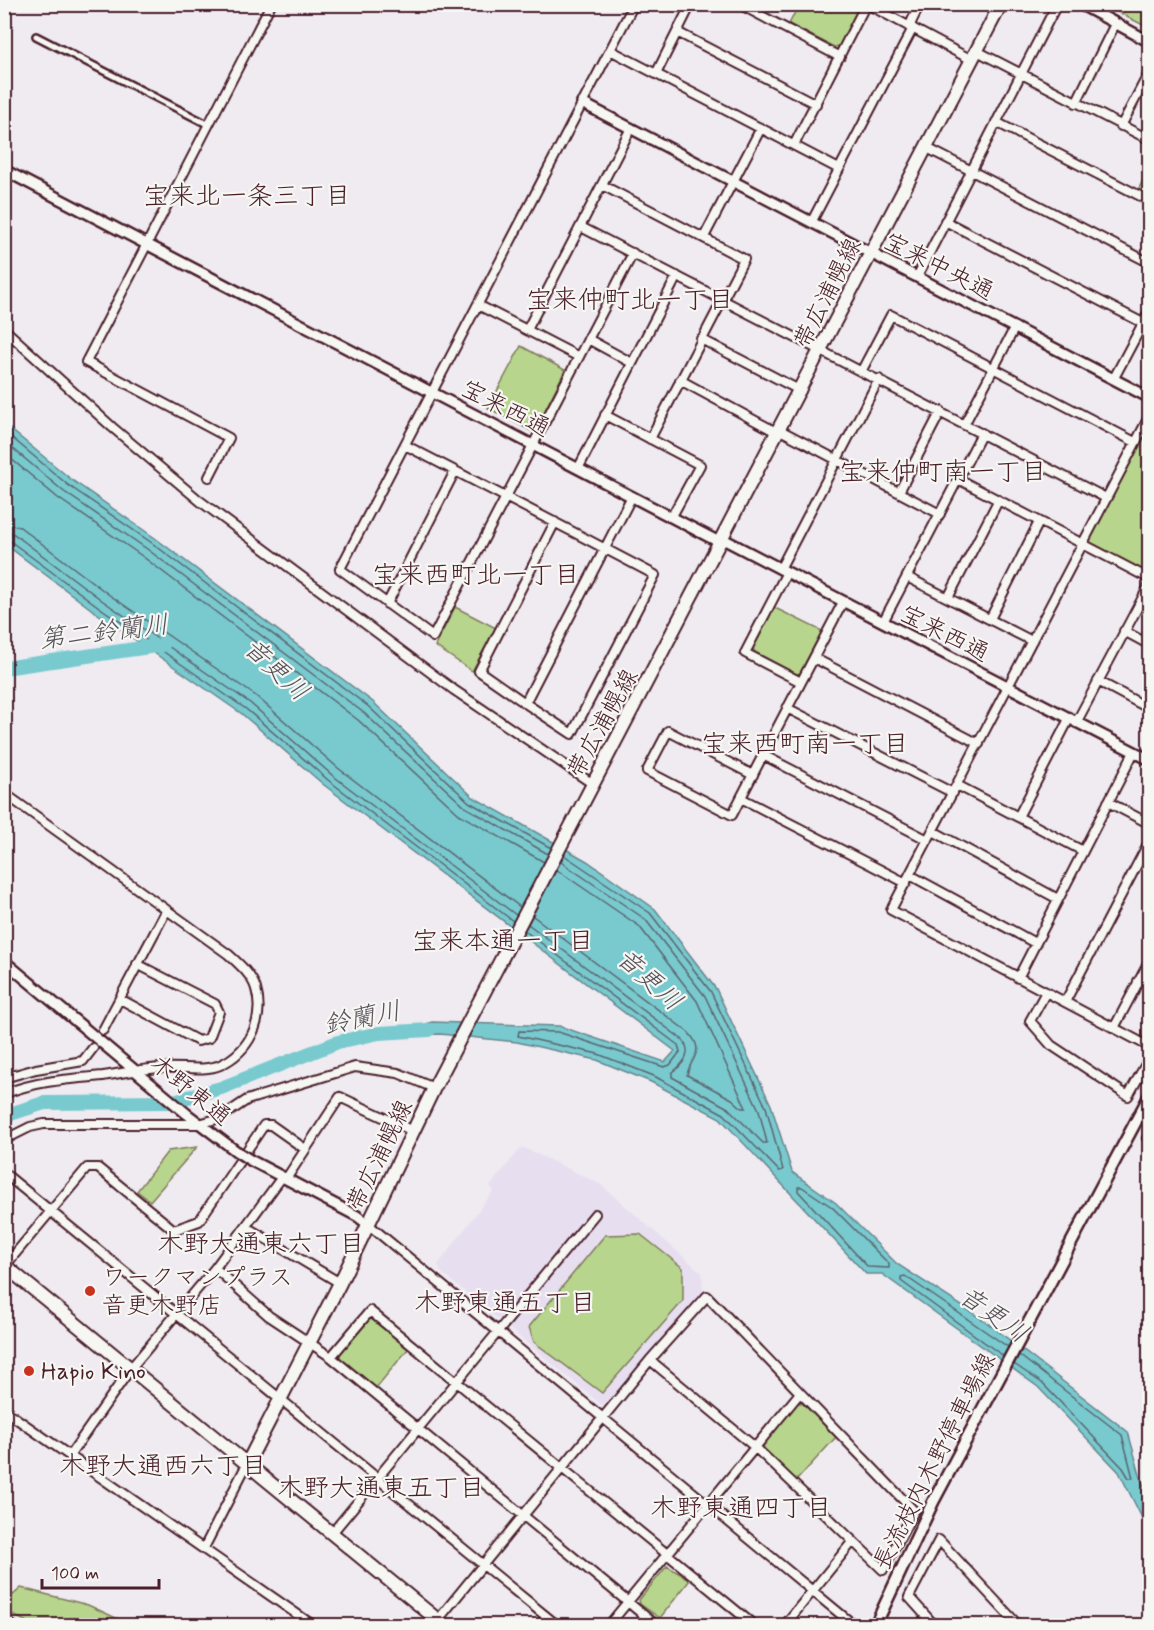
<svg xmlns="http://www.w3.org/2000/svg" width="1154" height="1630" font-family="Mynerve,'Klee One',sans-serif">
  <rect width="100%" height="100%" fill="#efebf1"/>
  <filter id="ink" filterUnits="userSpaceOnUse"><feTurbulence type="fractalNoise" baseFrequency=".0167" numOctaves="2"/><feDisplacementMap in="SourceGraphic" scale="12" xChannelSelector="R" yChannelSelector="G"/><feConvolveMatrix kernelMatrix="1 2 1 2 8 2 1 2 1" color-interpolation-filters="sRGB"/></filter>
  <g filter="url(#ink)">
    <path fill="#e7def0" d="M522,1147L600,1184L702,1273L703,1294L609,1403L602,1405L441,1272L438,1265L494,1190L490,1186Z"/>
    <path fill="#b7d58d" stroke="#807a5c" stroke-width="1.5" d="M799,5H857L859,9L840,46L834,47L789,24Z
      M1104,5H1149V28Z
      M1149,169V196L1138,190Z
      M521,346L565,370L535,430L531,431L488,408Z
      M1149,424V573L1092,544L1090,540Z
      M455,607L496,628L472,671L435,646Z
      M773,607L822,631L800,673L796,674L755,652L752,646Z
      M197,1147L150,1201L137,1191L168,1151Z
      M640,1234L683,1268V1301L602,1393L534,1342L529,1327L605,1235Z
      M372,1319L408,1349L376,1388L340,1359V1353L367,1320Z
      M797,1403H802L837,1436L796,1481L763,1450L764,1443Z
      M667,1566L690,1580L660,1618L640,1604L639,1600Z
      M21,1588L88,1605L131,1625H33L5,1611V1591L13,1595Z"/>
    <path fill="#78cacf" stroke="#66868d" stroke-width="1.5" d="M4,424L72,480L155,538L373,702L473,797L587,861L655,909L716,989L771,1105L792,1172L836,1203L897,1264L985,1321L1128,1432L1142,1482L1149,1494V1532L1119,1472L1038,1387L882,1274H866L720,1118L651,1082L597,1060L517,1042L440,1034L415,1035L411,1029L432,1022L559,1026L665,1062L675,1051L324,785L242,714L95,612L5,544Z"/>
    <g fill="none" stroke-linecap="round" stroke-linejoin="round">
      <path stroke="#5c636d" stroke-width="1.5" d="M4,431L68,485L152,543L369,707L469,802L551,848
        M4,441L63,491L147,549L364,713L465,807L548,854
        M4,453L58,498L142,556L358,720L459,814L544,862
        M4,523L20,527L108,594L256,696L338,768L520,907
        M4,532L14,534L103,601L250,703L332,775L516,915
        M4,539L10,541L99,607L246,709L328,780L513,921
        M533,916L688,1032C707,1052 690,1058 687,1075L732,1099L742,1108H746L697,1001L639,926L557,870
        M528,924L683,1040C693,1054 683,1064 672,1073V1077L728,1108L763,1143H767L759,1110L705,996L645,919L561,862
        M525,931L678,1045L680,1052L670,1065L664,1067L558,1032L519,1031L518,1036L598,1054L654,1076L724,1114L779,1171L783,1170L766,1107L711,992L650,913L564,855
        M798,1187H802L832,1207L889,1264V1268L868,1267L798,1191Z
        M1003,1356L901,1281V1277L905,1276L1008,1347
        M1014,1364L1042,1383L1123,1468L1129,1478H1133L1122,1435L1019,1355"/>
      <path stroke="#78cacf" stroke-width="14" d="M4,668L163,645
        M4,1116L44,1103L170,1102L221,1088L338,1042L379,1033L429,1030"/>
      <defs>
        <path id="pedestrian" d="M36,36L209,125"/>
        <path id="minor" d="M739,4L840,57
          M867,4L972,60
          M909,27L920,4
          M677,32L816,104
          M610,50L839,169
          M977,51L1150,140
          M656,74L691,4
          M1076,103L1115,24
          M996,122L1150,201
          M1121,126L1150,71
          M794,145L866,4
          M927,148L1150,263
          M602,185L744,259L650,439
          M812,221L913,28
          M945,221L1143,323
          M581,227L1106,498
          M704,237L761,128
          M633,253L433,637L340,569L634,4
          M917,277L1057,4
          M478,305L579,357
          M4,329L112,427L200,501L454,690L593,784
          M527,330L631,128
          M588,339L632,363
          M701,339L801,391
          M862,370L891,315L1135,442
          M1114,378L1150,310
          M680,380L778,433
          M605,415L700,465L672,516
          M1150,415L891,910L1150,1047
          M964,425L1015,327
          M780,430L940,514
          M405,445C488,488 572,531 655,575L572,734L525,703L632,496
          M579,467L677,276
          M209,477L229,438L86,362L271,4
          M958,479L1150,579
          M899,492L941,411
          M780,569L879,379
          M787,572L745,653L801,682
          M907,577L1032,641
          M948,598L998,501
          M387,604L455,471
          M990,619L1039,522
          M883,622L982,433
          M1124,631L1150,645
          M814,658L979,744
          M1098,681L1150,709
          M525,703L479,671L555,522
          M787,708L953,793
          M1076,723L1150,584
          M763,755L928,840
          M753,775L668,731L647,771L732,815L763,755L843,602
          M957,785L1083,851
          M4,793L228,954C239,964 252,975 256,989C265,1020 249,1052 220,1065C204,1072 179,1066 161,1068C142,1069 122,1073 103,1076C69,1079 35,1081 4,1094
          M741,798L906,883
          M1108,802L1150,824
          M1018,817L1069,719
          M933,831L1058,899
          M910,875L1035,943
          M1018,978L1134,752
          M1138,981L1150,986
          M1046,992L1030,1021L1051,1045L1128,1096L1150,1057
          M120,999L198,1041L209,1038L219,1012L215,1004L137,964
          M1065,1002L1150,840
          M1114,1028L1150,960
          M103,1030L166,911
          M4,1078L36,1069L83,1061L93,1048
          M1150,1133L1147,1138L1150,1141
          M4,1140L30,1127L44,1124H199L220,1118L247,1100L355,1067L398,1073L434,1088
          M4,1173L558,1626
          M286,1179L340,1097L413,1131
          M369,1225L855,1626
          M246,1227L340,1283
          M4,1267L87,1168H98L174,1230L199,1221L264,1125H271L305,1149
          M215,1268L269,1316L331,1357L657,1626
          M331,1357L370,1311L755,1626
          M4,1410L314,1626
          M70,1455L131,1368L215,1268L282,1177
          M332,1533L595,1214
          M204,1548L247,1464
          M4,1621L13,1626
          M433,1626L650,1360L707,1296L914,1511L883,1570L756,1448L650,1360
          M608,1626L799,1394
          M784,1626L853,1541
          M935,1626L909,1597L939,1540L1019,1626"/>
        <path id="tertiary" d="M1080,4L1150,42
          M582,103L1150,398
          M4,170L721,543
          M723,539L1150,760
          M4,961L187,1114L236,1151
          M250,1160L357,1216L369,1225"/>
        <path id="secondary" d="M875,1626L933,1502L1150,1095"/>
        <path id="primary" d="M247,1464L340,1283L434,1088L1001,4"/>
        <path id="trunk" d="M4,1265L445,1626"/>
      </defs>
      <use href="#pedestrian" stroke="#4a1f2b" stroke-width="10"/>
      <use href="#minor" stroke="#4a1f2b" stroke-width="12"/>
      <use href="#tertiary" stroke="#4a1f2b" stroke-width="14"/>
      <use href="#secondary" stroke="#4a1f2b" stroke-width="15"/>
      <use href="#primary" stroke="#4a1f2b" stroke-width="16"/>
      <use href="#trunk" stroke="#4a1f2b" stroke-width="16"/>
      <use href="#pedestrian" stroke="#f6f6f2" stroke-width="5"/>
      <use href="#minor" stroke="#f6f6f2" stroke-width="8"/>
      <use href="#tertiary" stroke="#f6f6f2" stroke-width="9"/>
      <use href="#secondary" stroke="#f6f6f2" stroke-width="10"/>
      <use href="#primary" stroke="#f6f6f2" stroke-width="12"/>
      <use href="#trunk" stroke="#f6f6f2" stroke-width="12"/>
      <defs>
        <path id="tertiary-bridge" d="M236,1151L250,1160"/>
      </defs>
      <use href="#tertiary-bridge" stroke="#4a1f2b" stroke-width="14" stroke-linecap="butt"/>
      <use href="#tertiary-bridge" stroke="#f6f6f2" stroke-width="9"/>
    </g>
  </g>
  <g fill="#c8321e" stroke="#f6f6f2" stroke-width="2">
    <circle cx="90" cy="1291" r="6"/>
    <circle cx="29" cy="1371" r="6"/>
  </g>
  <g text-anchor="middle" stroke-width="4.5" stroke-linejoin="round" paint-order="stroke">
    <g font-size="24" fill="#4a1f2b" stroke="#f6f6f2">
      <text transform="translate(939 266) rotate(27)" y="8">宝来中央通</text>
      <text transform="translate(827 293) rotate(-63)" y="8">帯広浦幌線</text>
      <text transform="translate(506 408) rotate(27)" y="8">宝来西通</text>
      <text transform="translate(945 633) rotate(27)" y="8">宝来西通</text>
      <text transform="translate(602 723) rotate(-61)" y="8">帯広浦幌線</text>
      <text transform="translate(191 1090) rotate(39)" y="8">木野東通</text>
      <text transform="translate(379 1155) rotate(-64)" y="8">帯広浦幌線</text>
      <text transform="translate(934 1461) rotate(-63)" y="8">長流枝内木野停車場線</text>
    </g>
    <g font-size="24" fill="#4a1f2b" stroke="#f6f6f2" text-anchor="start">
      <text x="102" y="1285">ワークマンプラス<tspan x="102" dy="28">音更木野店</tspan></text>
      <text x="41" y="1379">Hapio Kino</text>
    </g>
    <g font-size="26" fill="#4a1f2b" stroke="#f6f6f2">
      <text x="247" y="204">宝来北一条三丁目</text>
      <text x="630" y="308">宝来仲町北一丁目</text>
      <text x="943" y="480">宝来仲町南一丁目</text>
      <text x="476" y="583">宝来西町北一丁目</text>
      <text x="805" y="752">宝来西町南一丁目</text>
      <text x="503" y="949">宝来本通一丁目</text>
      <text x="261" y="1252">木野大通東六丁目</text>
      <text x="505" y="1311">木野東通五丁目</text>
      <text x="163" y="1474">木野大通西六丁目</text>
      <text x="381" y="1496">木野大通東五丁目</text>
      <text x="741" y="1516">木野東通四丁目</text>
    </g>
    <g font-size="26" font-style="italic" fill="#58525c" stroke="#f6f6f2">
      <text transform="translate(104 631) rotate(-7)" y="9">第二鈴蘭川</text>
      <text transform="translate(277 669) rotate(43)" y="9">音更川</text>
      <text transform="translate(650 979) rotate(42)" y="9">音更川</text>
      <text transform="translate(362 1017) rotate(-11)" y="9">鈴蘭川</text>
      <text transform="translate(994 1314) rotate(35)" y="9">音更川</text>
    </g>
  </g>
  <rect width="1154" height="1630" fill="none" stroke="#f6f6f2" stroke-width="24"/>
  <rect x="12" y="12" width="1130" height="1606" fill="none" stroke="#4a1f2b" stroke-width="2" filter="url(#ink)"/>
  <path d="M42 1579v9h117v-9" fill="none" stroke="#4a1f2b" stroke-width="3"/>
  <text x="51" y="1579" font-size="18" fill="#4a1f2b" stroke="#f6f6f2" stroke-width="4.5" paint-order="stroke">100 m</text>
</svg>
